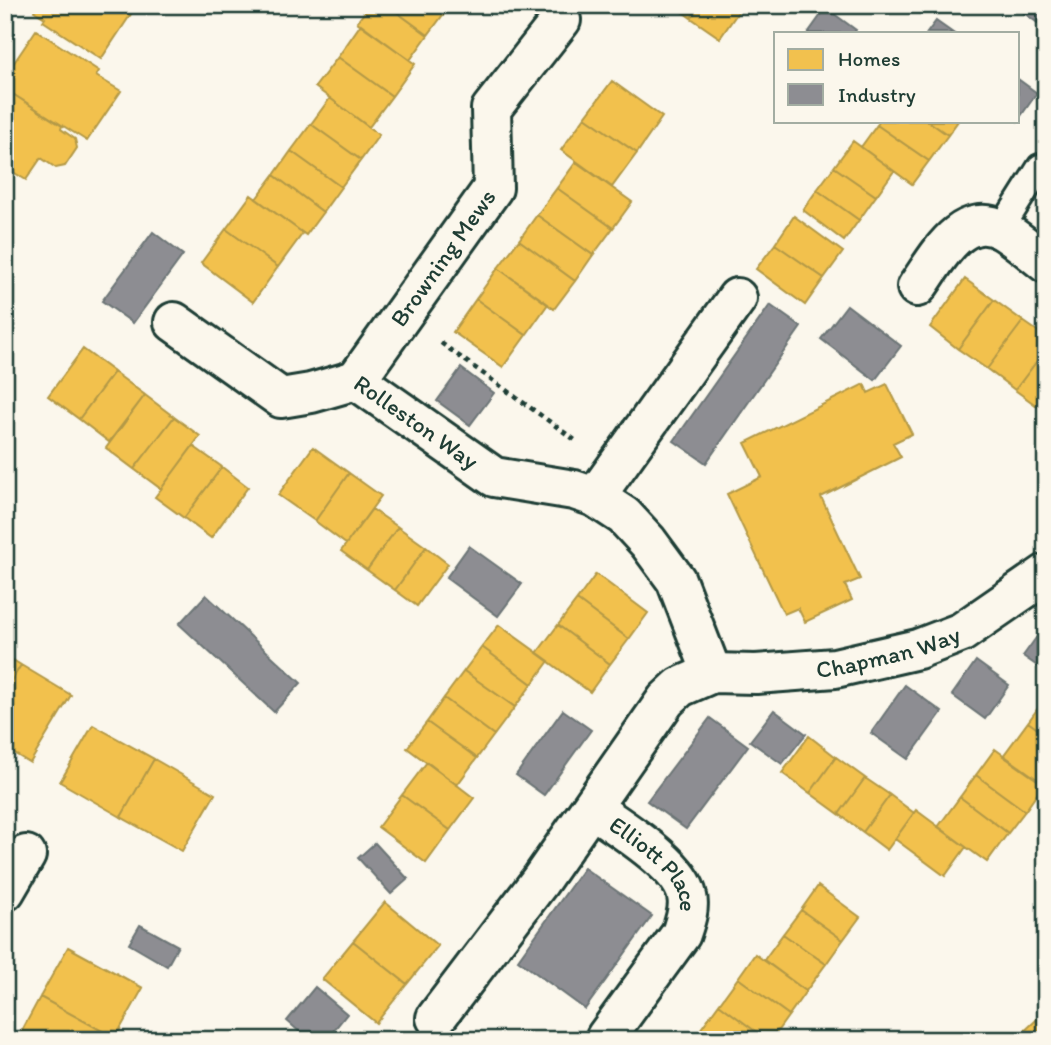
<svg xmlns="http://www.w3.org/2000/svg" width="1051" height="1045" font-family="Itim,sans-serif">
  <rect width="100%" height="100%" fill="#fbf7ec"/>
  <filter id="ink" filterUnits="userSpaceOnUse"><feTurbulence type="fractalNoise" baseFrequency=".0143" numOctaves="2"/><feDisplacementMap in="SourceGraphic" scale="14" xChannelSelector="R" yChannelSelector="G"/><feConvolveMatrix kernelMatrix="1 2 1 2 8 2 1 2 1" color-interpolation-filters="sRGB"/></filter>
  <g filter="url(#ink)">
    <path fill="#f2c14e" stroke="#b39946" stroke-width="2" d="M37,5H137L101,59L43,21L45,18L34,11Z
      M370,5H387L428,35L410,60L357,22Z
      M387,5H443L448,8L428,35Z
      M673,5H700L691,18Z
      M700,5H743L720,38L691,18Z
      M361,24L415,64L392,96L338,57Z
      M36,30L99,71L96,76L121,91L87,141L5,89V76Z
      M338,57L392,96L369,127L315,87Z
      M612,81L662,117L637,153L585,117Z
      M5,89L62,126L61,129L75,139L77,148L65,166L56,168L41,158L26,180L5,167Z
      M330,98L379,135L361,160L311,124Z
      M585,117L637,153L612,187L561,150Z
      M880,121H928L948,135L929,161L877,125Z
      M928,121H958L948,135Z
      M311,124L361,160L341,187L291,151Z
      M877,125L929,161L912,184L861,147Z
      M853,141L894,171L876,196L834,167Z
      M291,151L341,187L323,212L274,175Z
      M576,162L632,202L613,228L557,188Z
      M834,167L876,196L859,220L817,190Z
      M274,175L323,212L306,235L256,199Z
      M557,188L613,228L593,255L537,215Z
      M817,190L859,220L844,241L803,210Z
      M251,195L303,233L278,267L226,229Z
      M537,215L593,255L575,281L519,240Z
      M794,216L843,252L824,278L775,244Z
      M226,229L278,267L253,302L201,263Z
      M519,240L575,281L554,309L498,268Z
      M775,244L824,278L805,305L756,269Z
      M498,268L548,304L526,335L476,299Z
      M965,279L994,300L958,349L930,327Z
      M476,299L526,335L503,367L453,332Z
      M994,300L1023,321L987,369L958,349Z
      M1023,321L1046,337V349L1015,390L987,369Z
      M83,349L114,372L79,419L48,396Z
      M1046,349V408L1044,411L1015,390Z
      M114,372L145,395L109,442L79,419Z
      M864,384L868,393L887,384L912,434L893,443L901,457L821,497L860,579L845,585L852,600L805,622L798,608L784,614L727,494L762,477L745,443Z
      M145,395L174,417L134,469L106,448Z
      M174,417L200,436L161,489L134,469Z
      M193,446L222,467L184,518L155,497Z
      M313,447L349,473L315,521L278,495Z
      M222,467L248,487L211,538L184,518Z
      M349,473L381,496L346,544L315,521Z
      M372,509L398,527L367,570L341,551Z
      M398,527L426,547L395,590L367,570Z
      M426,547L448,564L417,606L395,590Z
      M596,574L648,613L629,639L577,600Z
      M577,600L629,639L610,664L558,625Z
      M499,625L549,661L532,684L482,647Z
      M558,625L610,664L590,692L537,653Z
      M482,647L532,684L515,707L464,671Z
      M5,655L21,665L5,691Z
      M21,665L71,695L30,763L5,748V691Z
      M464,671L515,707L494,735L444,698Z
      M1046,697V735L1028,722Z
      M444,698L494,735L477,758L427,722Z
      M427,722L477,758L457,785L407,748Z
      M1028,722L1046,735V786L1003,756Z
      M93,725L154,759L121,817L60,782Z
      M809,736L836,757L810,793L782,773Z
      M995,749L1044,784L1025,811L976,775Z
      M836,757L865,778L839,814L810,793Z
      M154,759L215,794L182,851L121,817Z
      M427,762L474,798L450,830L402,795Z
      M976,775L1025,811L1008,833L960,797Z
      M865,778L890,795L863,832L839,814Z
      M402,795L450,830L426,863L378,827Z
      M890,795L914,813L887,850L863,832Z
      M960,797L1008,833L987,862L938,827Z
      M916,810L966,847L945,876L895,839Z
      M818,886L860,917L843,940L801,910Z
      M385,902L438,946L407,984L353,941Z
      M801,910L843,940L826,964L783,934Z
      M783,934L826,964L806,991L764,960Z
      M353,941L407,984L376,1023L322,979Z
      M68,947L143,988L115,1038L40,997Z
      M755,954L806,991L789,1015L738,978Z
      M738,978L789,1015L771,1040H767L719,1004Z
      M40,997L115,1038V1040H17Z
      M719,1004L767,1040H714L700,1030Z
      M1046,1011V1040H1026L1021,1034Z
      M700,1030L714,1040H693Z"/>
    <path fill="#8d8d92" stroke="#6c7576" stroke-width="2" d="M1013,5H1046V29Z
      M826,8L856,30L854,33H808Z
      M936,21L953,33H927Z
      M1018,79L1037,93L1018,120Z
      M153,232L183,255L133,323L102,301Z
      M770,305L801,327L706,463L674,441Z
      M847,305L901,346L875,380L821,339Z
      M461,368L494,393L470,425L437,401Z
      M469,546L522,584L498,616L446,578Z
      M206,595L301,683L274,712L179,624Z
      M1046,624V672L1023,656Z
      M976,661L1009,685L985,719L952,695Z
      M905,685L942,712L908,759L871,733Z
      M563,710L591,730L544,795L516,775Z
      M774,710L806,734L782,764L750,741Z
      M710,718L748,746L686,829L647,801Z
      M375,843L408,879L391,894L358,858Z
      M584,868L652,916L585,1009L518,960Z
      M140,925L178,946L167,966L129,944Z
      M315,987L347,1014L326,1040H309L287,1021Z"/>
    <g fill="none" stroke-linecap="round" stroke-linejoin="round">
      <defs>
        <path id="service" d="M1001,229L1040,167"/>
        <g id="minor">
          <path d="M917,287C936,261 961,208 1002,230C1017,239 1032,252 1046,263"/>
          <path id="s1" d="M174,322L281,398L311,393L356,380L494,477L574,490L595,497L624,516L648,542L676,580L712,673"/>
          <path id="s2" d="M356,380L493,188L491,109L561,20"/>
          <path d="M595,497L737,298"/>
          <path id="s3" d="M592,808C618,827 681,864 687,896C690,909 685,922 681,934L606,1037"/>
          <path d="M5,891L26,855"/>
          <path id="s4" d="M436,1018L540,881L666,700L680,687L712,673L756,674L835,668L918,649L962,632L1046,574"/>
        </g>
      </defs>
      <use href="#service" stroke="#1f3d34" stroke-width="30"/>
      <use href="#minor" stroke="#1f3d34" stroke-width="44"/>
      <path stroke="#1f3d34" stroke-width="4.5" stroke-dasharray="5 5" stroke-linecap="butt" d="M441,343L575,440"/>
      <use href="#service" stroke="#fbf7ec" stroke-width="24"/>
      <use href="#minor" stroke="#fbf7ec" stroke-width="38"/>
    </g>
  </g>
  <g text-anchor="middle" stroke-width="7" stroke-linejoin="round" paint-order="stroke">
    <g font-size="24" fill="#1f3d34" stroke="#fbf7ec">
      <text dy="8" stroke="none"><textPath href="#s2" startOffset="150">Browning Mews</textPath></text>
      <text dy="8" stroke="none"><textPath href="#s1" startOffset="282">Rolleston Way</textPath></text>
      <text dy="8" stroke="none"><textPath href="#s4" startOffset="625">Chapman Way</textPath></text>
      <text dy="8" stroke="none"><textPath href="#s3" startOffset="86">Elliott Place</textPath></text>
    </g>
  </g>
  <rect width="1051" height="1045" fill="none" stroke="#fbf7ec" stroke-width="28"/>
  <rect x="14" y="14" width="1023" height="1017" fill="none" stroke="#1f3d34" stroke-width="2.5" filter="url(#ink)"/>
  <rect x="774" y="32" width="245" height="91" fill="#fbf7ec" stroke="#a3ada2" stroke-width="2"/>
  <rect x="788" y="49" width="35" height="21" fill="#f2c14e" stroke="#a3ada2" stroke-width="2"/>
  <text x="838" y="66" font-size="21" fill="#1f3d34">Homes</text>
  <rect x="788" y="84" width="35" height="21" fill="#8d8d92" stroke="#a3ada2" stroke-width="2"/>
  <text x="838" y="102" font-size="21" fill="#1f3d34">Industry</text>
</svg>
